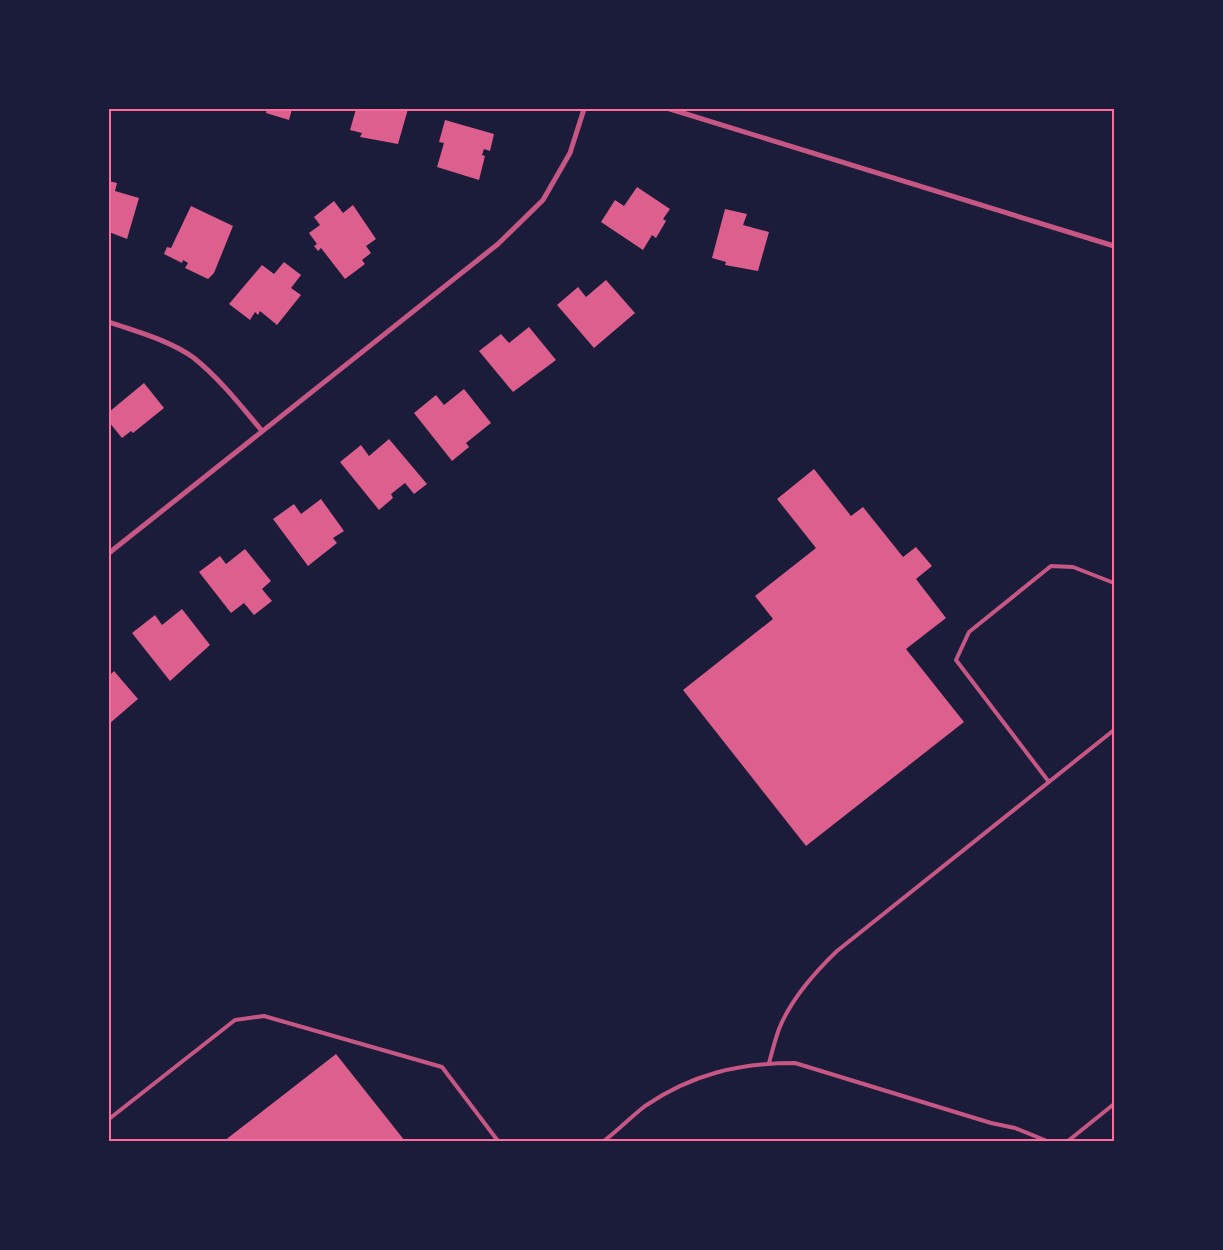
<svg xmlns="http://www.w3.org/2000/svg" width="1223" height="1250" font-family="Jost,sans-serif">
  <rect width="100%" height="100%" fill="#1b1b3a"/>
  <path fill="#dd5f8e" d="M267,109H292L289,120L266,113Z
    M356,109H408L398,144L360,137L362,133L350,130Z
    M445,120L494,134L490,151L484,149L482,155L485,156L479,180L437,167L444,143L439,142Z
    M109,181L117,183L115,191L139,198L127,239L109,232Z
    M637,187L670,209L663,219L666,221L656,238L652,235L643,250L601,222L615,200L624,206Z
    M334,201L343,213L353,205L376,239L366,246L371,253L362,260L365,264L345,279L321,248L318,251L314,246L317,244L309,233L320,225L314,217Z
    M191,206L233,226L214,273L208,279L185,268L188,263L183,260L182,263L164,254L167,247L171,248Z
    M725,209L747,214L743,225L769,232L758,271L725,265L726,262L712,258Z
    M284,262L301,275L291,288L301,295L277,325L260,311L258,315L255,312L250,320L229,304L262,265L274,274Z
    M606,280L635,313L594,348L557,305L578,287L586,297Z
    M529,327L556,360L513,392L479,351L501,334L509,343Z
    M144,383L164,408L133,433L131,431L122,438L109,422V412Z
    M464,389L491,423L466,443L469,447L452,461L414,413L436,395L444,405Z
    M389,439L427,484L414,494L405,483L391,494L393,498L379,510L340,462L361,445L369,456Z
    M814,469L851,516L863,507L903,557L916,547L932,566L916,579L946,618L906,649L964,722L806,846L683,690L773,619L755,596L816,548L777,499Z
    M321,499L344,531L333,538L337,543L308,566L273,519L294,504L301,514Z
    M245,549L271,581L262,589L272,601L254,615L244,603L231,613L199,572L220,556L226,564Z
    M182,609L210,645L170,681L132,633L155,615L162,625Z
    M114,671L138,699L109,724V676Z
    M336,1054L405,1141H224Z"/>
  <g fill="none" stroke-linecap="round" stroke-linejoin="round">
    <path stroke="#c65784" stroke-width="4" d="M1049,782L956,660L969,632L1051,566L1073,567L1114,583
      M769,1063C772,1052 775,1040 779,1029C791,999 814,973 837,951L1114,730
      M109,1119L235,1020L264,1016L442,1067L498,1141
      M604,1141C618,1130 631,1117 645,1106C692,1074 739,1063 795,1063L991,1123L1015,1128L1047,1141
      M1068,1141L1114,1104"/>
    <path stroke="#c65784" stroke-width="5" d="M670,109L1114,246
      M109,322C137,332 169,340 194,358C220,379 241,406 262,431
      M109,553L498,244L543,200L570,153L584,109"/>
  </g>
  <rect width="1223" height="1250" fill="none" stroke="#1b1b3a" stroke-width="220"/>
  <rect x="110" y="110" width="1003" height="1030" fill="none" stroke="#ff6b9d" stroke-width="2"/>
</svg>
